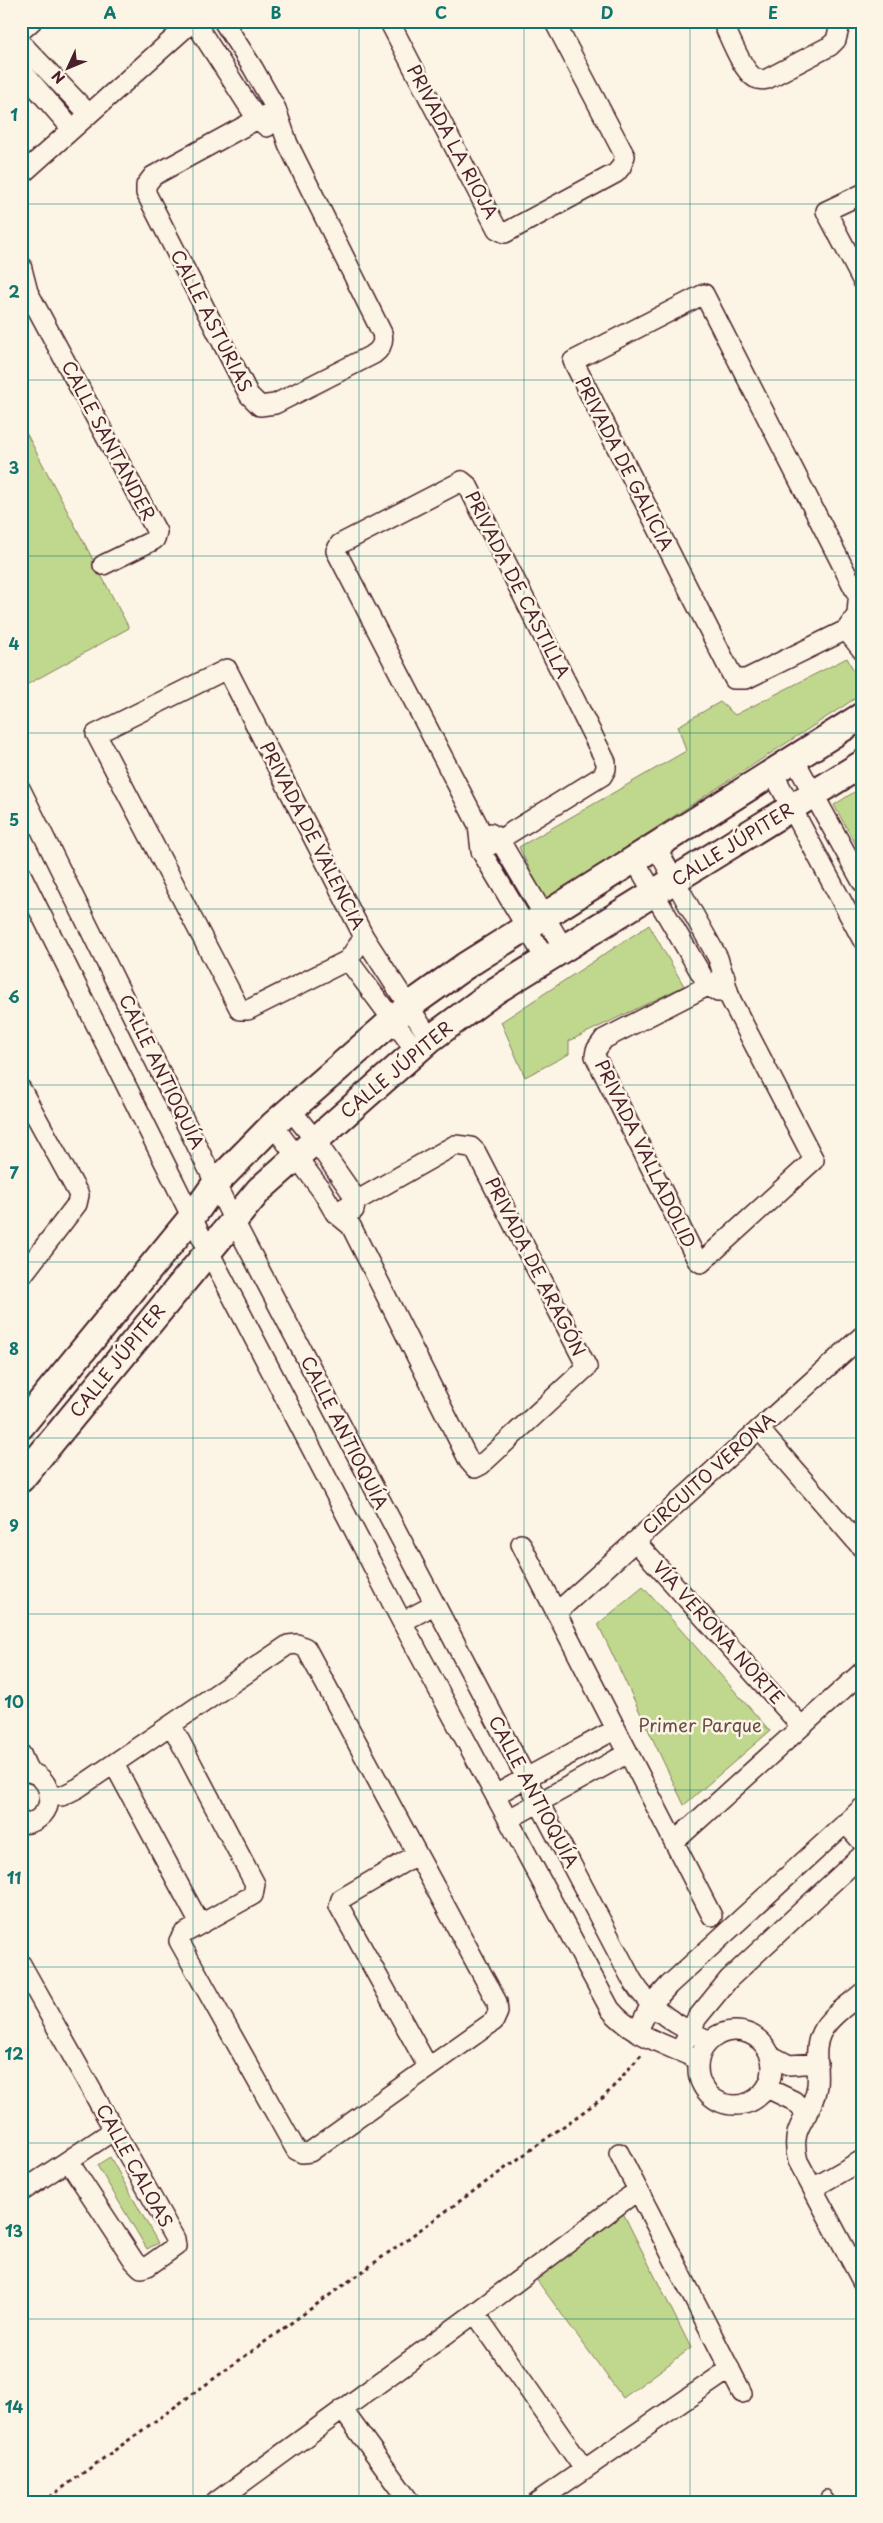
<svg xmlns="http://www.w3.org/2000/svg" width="883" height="2523" font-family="'Playpen Sans',sans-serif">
  <rect width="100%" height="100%" fill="#fcf5e5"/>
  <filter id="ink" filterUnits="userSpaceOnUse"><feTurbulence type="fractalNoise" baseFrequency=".02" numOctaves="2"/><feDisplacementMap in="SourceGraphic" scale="10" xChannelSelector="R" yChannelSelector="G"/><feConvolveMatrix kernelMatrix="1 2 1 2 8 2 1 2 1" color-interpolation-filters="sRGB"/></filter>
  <g filter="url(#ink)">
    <path fill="#c0d88e" stroke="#857c5c" d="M21,423L129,628L21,688Z
      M847,658L862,686V694L545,900L519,847L686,751L678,726L720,702L735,715Z
      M862,787V856L834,805Z
      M649,925L684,986L569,1041V1054L525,1077L501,1022Z
      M643,1587L770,1731L684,1805L598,1624Z
      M110,2157L158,2243L147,2249L97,2165Z
      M622,2211L691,2348L623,2398L536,2279Z"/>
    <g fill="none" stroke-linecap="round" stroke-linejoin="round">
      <defs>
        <path id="service" d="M826,2495L831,2502"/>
        <path id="minor" d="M194,21L257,119L267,127
          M223,21L253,68L276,109L288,144L382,333C384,342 382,348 374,354L275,404L260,406L249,395L146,193V185L153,176L276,109
          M389,21L497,229L505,233L616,173L621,167L625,156L554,21
          M722,21C729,35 742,71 755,78C759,80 763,80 767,79L830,46L836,40L841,21
          M21,31L32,21
          M21,43L89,114
          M21,70L72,129
          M21,175L193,21
          M862,194L826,211L862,280
          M21,265L28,292L157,532L155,539L152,541L103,565
          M858,601L857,615L846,630L746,679H734L573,361L704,294L862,604
          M846,630L862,650
          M794,759L862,882
          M773,773L862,939
          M21,790L233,1219L632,1980C651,2011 677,2026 710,2041
          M490,833L499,839L564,949
          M656,847L718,958L731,1000L814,1160L701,1263L697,1260L595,1056L596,1050L604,1039L725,977
          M481,851L602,776L606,769V762L468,486L462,481L340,544L336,551L478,825L481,851L546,960
          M635,861L703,977L709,986L718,992
          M21,874L208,1250L402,1622L610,2009C632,2036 668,2045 699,2060
          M364,937L348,960L248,1010H240L96,734L227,669L364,937L430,1039
          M348,960L416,1051
          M21,1089L79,1195L77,1204L21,1277
          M290,1109L315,1140L356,1199L354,1210
          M273,1125L322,1191L335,1213L351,1226L469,1461L475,1468L481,1465L587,1367L476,1152L471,1147L455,1145L335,1213
          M759,1429L862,1548
          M635,1541L801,1726
          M521,1544L712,1916
          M556,1613L862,1336
          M402,1622L434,1605
          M21,1754L29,1772
          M114,1764L200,1924
          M21,1772C56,1769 61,1822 21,1824
          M495,1795L616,1729
          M50,1796H62L78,1788L288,1645L297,1644L306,1648L497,2002L498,2012L494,2021L310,2152L302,2153L296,2150L179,1941L183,1934L253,1895L255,1884L172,1726
          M509,1819L628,1753
          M845,1823L862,1842
          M674,1842L862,1672
          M416,1855L341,1899L339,1906L428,2067
          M21,1964L175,2239L176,2246L148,2266L141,2268L134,2261L69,2162
          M862,1993C848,2005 829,2017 821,2033C813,2049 819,2069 817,2086C812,2119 788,2124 798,2161L862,2281
          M698 2068a37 37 0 1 1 74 0a37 37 0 1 1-74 0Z
          M637,2032L650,2006L669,1985L862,1808
          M684,2043L697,2018L729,1979L862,1855
          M770,2055L789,2065L818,2063
          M767,2088L794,2101L807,2114
          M619,2153L742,2393
          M813,2188L862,2160
          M21,2192L114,2130
          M475,2313L584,2469
          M342,2409L410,2502
          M216,2502L475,2313L638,2190
          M537,2502L730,2369"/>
        <path id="secondary" d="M21,1426L192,1217L216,1183L273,1125L409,1006L465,966L862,716
          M21,1479L259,1190L430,1039L495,991L862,764"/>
      </defs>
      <use href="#service" stroke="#4a1f2b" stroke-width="12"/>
      <use href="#minor" stroke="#4a1f2b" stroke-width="22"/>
      <use href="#secondary" stroke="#4a1f2b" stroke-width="30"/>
      <path stroke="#4a1f2b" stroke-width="3" stroke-dasharray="4 4" stroke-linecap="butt" d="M43,2502L604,2097L641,2055"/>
      <use href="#service" stroke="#fcf5e5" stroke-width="9"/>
      <use href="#minor" stroke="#fcf5e5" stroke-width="19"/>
      <use href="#secondary" stroke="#fcf5e5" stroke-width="26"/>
    </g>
  </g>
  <path fill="none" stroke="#0f766e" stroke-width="1" stroke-opacity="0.55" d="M193,21V2502M359,21V2502M524,21V2502M690,21V2502M21,204H862M21,380H862M21,556H862M21,733H862M21,909H862M21,1085H862M21,1262H862M21,1438H862M21,1614H862M21,1790H862M21,1967H862M21,2143H862M21,2319H862"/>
  <g text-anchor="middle" stroke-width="5" stroke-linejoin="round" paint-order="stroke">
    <g font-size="18" fill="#4a1f2b" stroke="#fcf5e5">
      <text transform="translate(452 142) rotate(62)" y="6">PRIVADA LA RIOJA</text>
      <text transform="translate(211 321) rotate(63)" y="6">CALLE ASTURIAS</text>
      <text transform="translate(108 441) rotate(62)" y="6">CALLE SANTANDER</text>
      <text transform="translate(624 464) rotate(63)" y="6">PRIVADA DE GALICIA</text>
      <text transform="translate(517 585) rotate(63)" y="6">PRIVADA DE CASTILLA</text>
      <text transform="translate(312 836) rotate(63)" y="6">PRIVADA DE VALENCIA</text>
      <text transform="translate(733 845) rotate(-32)" y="6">CALLE JÚPITER</text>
      <text transform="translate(397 1070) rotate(-40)" y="6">CALLE JÚPITER</text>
      <text transform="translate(161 1072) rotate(64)" y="6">CALLE ANTIOQUÍA</text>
      <text transform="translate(645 1154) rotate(64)" y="6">PRIVADA VALLADOLID</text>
      <text transform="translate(535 1267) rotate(63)" y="6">PRIVADA DE ARAGÓN</text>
      <text transform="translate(118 1361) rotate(-51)" y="6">CALLE JÚPITER</text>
      <text transform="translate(344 1433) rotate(63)" y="6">CALLE ANTIOQUÍA</text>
      <text transform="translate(709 1474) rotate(-42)" y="6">CIRCUITO VERONA</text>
      <text transform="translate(718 1633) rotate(48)" y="6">VÍA VERONA NORTE</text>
      <text transform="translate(533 1792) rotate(62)" y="6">CALLE ANTIOQUÍA</text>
      <text transform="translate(134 2166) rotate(61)" y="6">CALLE CALOAS</text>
    </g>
    <g font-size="18" fill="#684d44" stroke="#fcf5e5">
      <text x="700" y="1732">Primer Parque</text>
    </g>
  </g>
  <rect width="883" height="2523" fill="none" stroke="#fcf5e5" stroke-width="55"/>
  <g transform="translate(68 68) rotate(226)" stroke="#fcf5e5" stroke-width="4" paint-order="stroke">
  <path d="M0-4L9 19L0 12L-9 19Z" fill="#4a1f2b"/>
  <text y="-8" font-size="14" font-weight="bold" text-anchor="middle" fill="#4a1f2b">N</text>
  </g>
  <rect x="28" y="28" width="828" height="2468" fill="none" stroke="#0f766e" stroke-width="2"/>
  <g font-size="16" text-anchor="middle" font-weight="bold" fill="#0f766e">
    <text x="110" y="19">A</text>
    <text x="276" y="19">B</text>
    <text x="441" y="19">C</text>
    <text x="607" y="19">D</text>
    <text x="773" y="19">E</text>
    <text x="14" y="121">1</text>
    <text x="14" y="298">2</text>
    <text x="14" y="474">3</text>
    <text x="14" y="650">4</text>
    <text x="14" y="826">5</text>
    <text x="14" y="1003">6</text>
    <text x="14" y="1179">7</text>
    <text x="14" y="1355">8</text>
    <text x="14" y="1532">9</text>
    <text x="14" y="1708">10</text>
    <text x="14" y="1884">11</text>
    <text x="14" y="2060">12</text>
    <text x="14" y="2237">13</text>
    <text x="14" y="2413">14</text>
  </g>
</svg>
